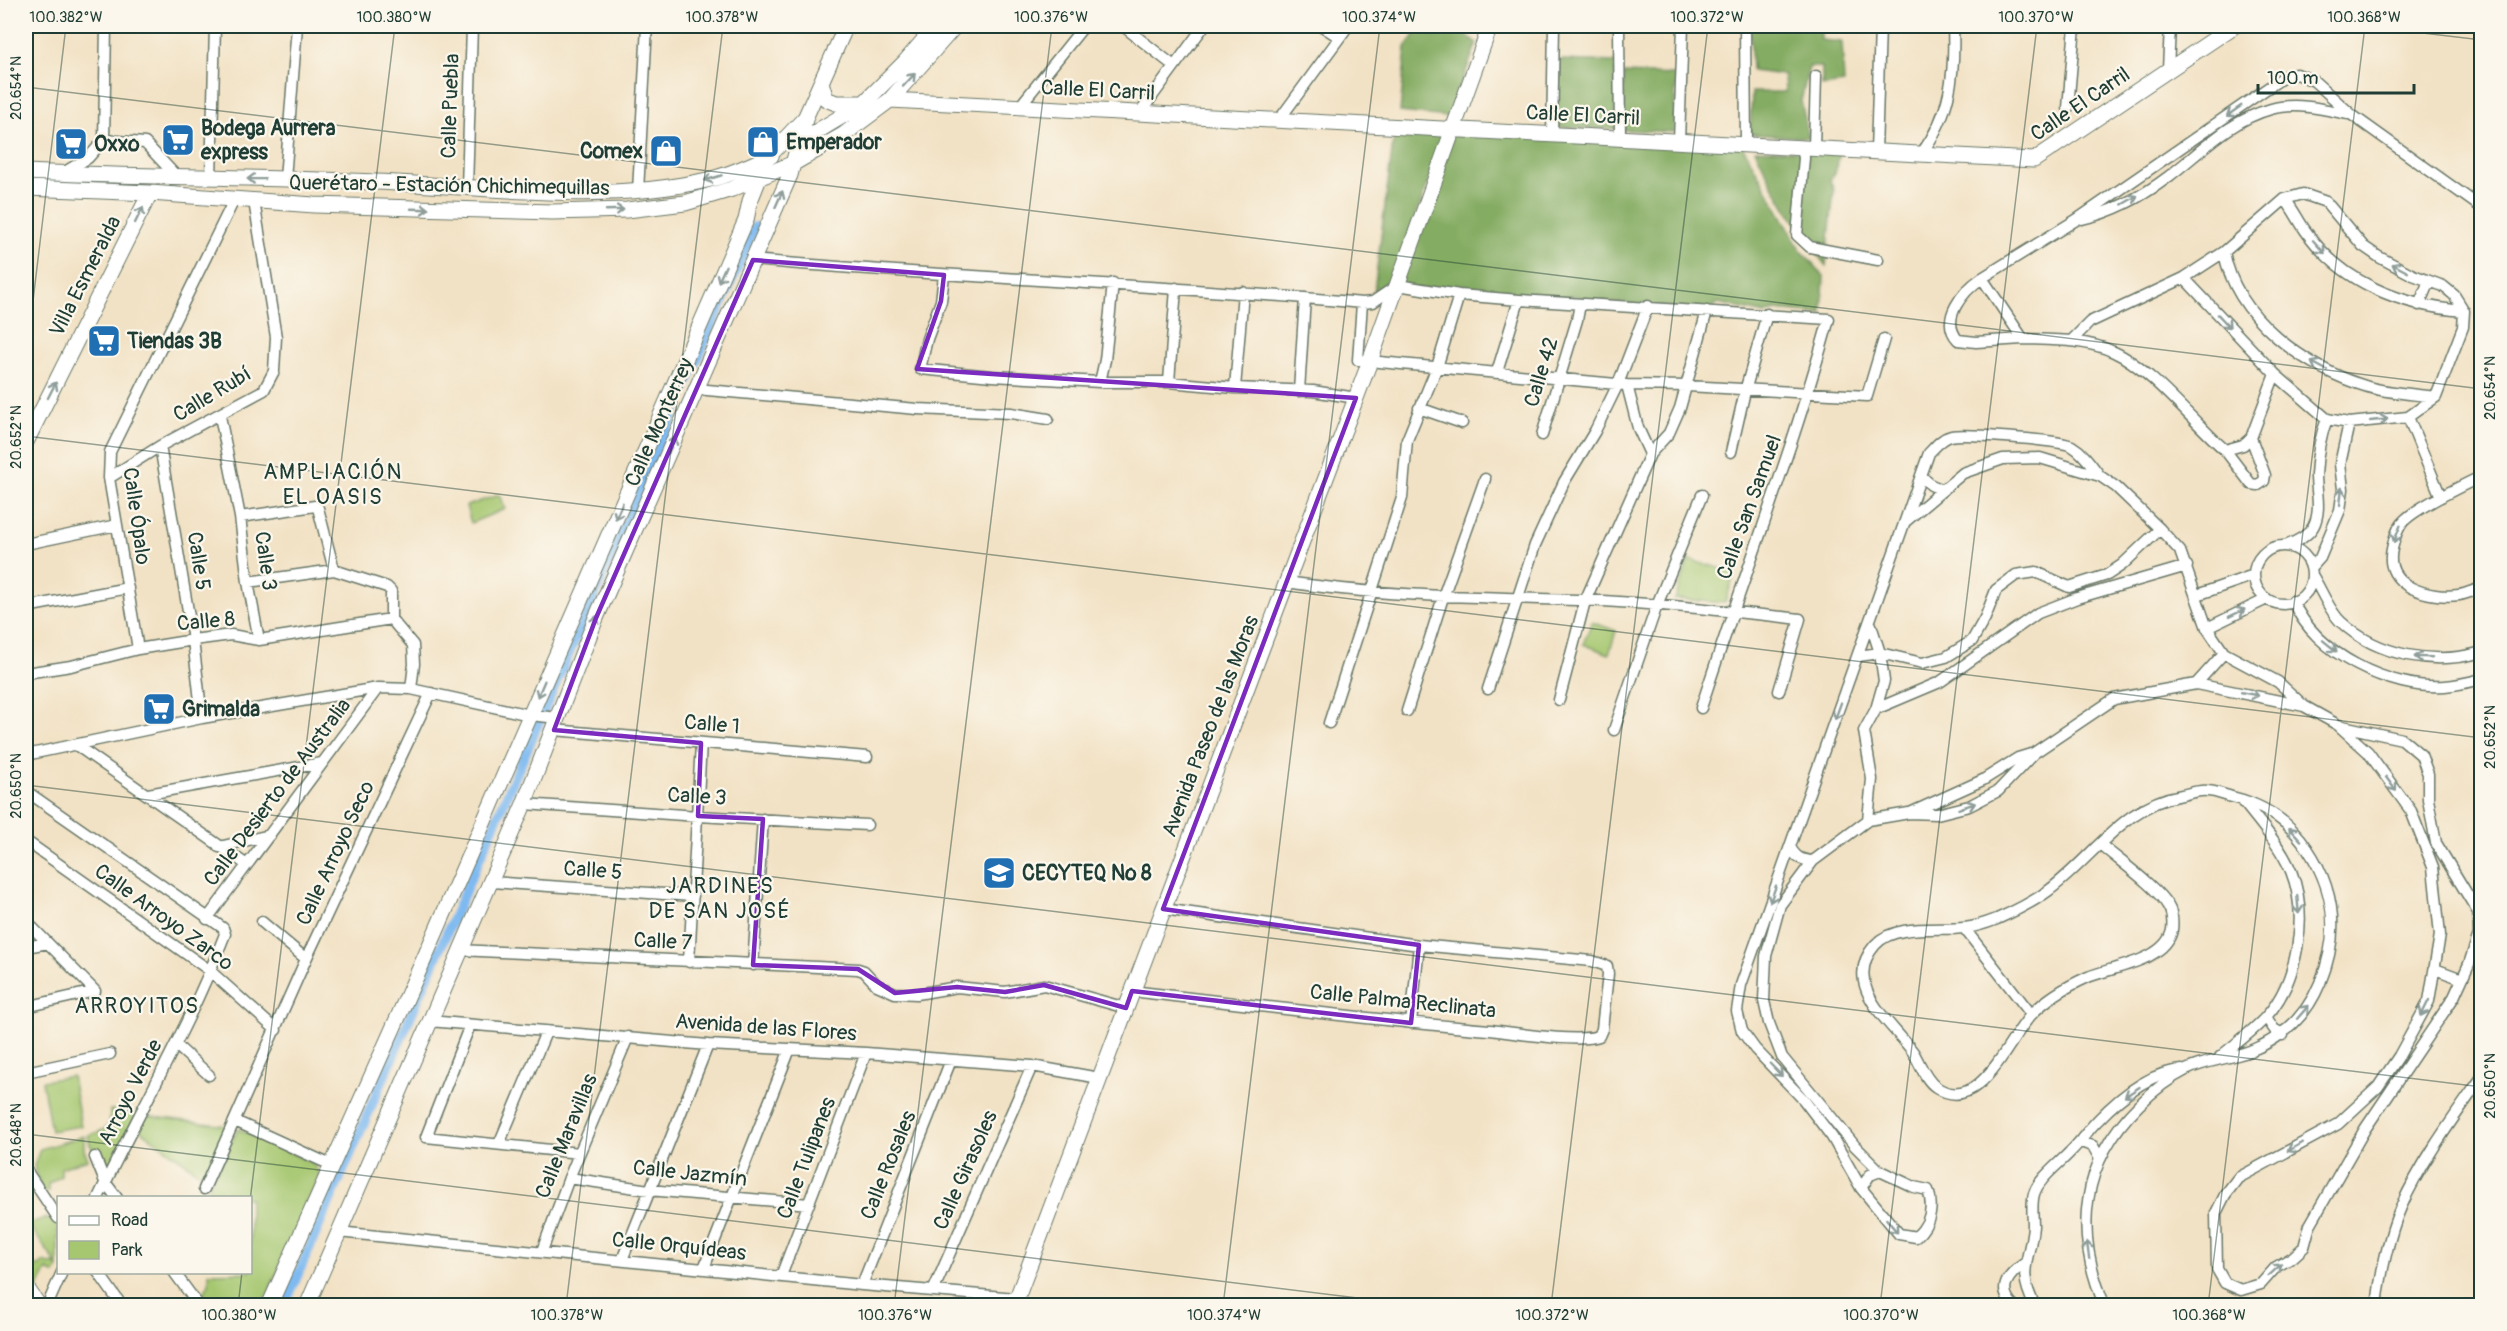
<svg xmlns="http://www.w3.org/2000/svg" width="2507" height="1331" font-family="Pangolin,sans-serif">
  <rect width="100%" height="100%" fill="#fbf7ec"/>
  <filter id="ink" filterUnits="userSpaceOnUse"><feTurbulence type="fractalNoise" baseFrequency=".0167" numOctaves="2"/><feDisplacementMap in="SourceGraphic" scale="12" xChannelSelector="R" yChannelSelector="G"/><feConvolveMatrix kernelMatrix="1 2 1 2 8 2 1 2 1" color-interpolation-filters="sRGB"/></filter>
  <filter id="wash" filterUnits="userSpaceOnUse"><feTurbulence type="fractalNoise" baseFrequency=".008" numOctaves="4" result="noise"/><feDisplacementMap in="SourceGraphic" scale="24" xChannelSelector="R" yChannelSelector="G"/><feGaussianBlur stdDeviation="1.35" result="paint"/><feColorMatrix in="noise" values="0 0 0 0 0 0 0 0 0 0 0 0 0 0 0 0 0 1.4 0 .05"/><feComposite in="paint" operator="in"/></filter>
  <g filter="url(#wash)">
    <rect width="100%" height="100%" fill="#f2e2c5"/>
    <path fill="#a6c770" stroke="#628252" stroke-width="1.5" d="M499,495L505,509L471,523L466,506Z
      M1689,560L1735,572L1725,603L1675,599Z
      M1592,622L1616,631L1609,654L1583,644Z
      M72,1076L81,1126L51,1131L42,1081Z
      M110,1110L137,1113L109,1171L90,1145L88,1135C106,1130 111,1130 110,1110Z
      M145,1116L229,1126L205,1177L140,1130Z
      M238,1129L313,1163L320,1175L263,1305H208L201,1296L209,1284V1273L250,1272V1198L204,1197Z
      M84,1136V1150L88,1159L61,1168V1176L48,1184V1192H43L34,1166L40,1149Z
      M45,1218L49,1220L53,1219L58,1227V1266L28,1224Z
      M44,1262L49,1264L54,1263L58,1267L55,1274L47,1270L37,1289L26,1273V1266H39Z"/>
    <path fill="#84ac62" stroke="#52744b" stroke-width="1.5" d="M1422,26H1453L1477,43L1448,117L1400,112L1406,47Z
      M1750,26H1821V40L1842,42L1844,83L1822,86V67H1809L1801,101L1809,138L1750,134L1752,92H1785L1784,75L1752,71Z
      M1560,60L1615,62V129L1556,127Z
      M1624,73L1676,75L1674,132L1624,130Z
      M1395,128L1447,130L1390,288L1373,298Z
      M1454,131L1742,145L1800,249L1824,276L1822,314L1775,310L1765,314L1718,303L1707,310L1596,301L1577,296L1552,298L1398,287Z
      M1755,149L1840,153L1835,174L1830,180L1834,190L1826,266C1798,229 1774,192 1755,149Z"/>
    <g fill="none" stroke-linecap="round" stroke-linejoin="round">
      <path stroke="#7ebaf1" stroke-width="10" d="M284,1306L755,227"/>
    </g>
  </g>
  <g filter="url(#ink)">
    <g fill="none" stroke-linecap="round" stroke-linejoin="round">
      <defs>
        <path id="street" d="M1123,26L1174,66
          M1322,26L1339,37
          M1619,26L1620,138
          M1745,26L1746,145
          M2168,70L2170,26
          M1020,106L1084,26
          M2068,108L2075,26
          M1140,113L1204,26
          M1279,120L1348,26
          M1552,135L1554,26
          M104,140L145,143L178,178
          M1679,141L1683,26
          M1802,148L1804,158L1797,235L1810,247L1878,260
          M1814,148L1816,76
          M1876,152L1880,26
          M1921,154C1951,114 1955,74 1953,26
          M63,173L88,158L104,140L106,26
          M211,178L215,26
          M285,179L297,26
          M467,188L472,26
          M638,191L647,26
          M2285,199C2293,209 2298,220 2305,230C2341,283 2402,306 2464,311
          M2082,219C2112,212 2143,196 2168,177C2201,152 2230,120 2271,109C2296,102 2324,109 2348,114
          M2224,252C2236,319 2306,368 2368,387C2389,393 2414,394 2436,397
          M753,260C956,278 1159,284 1362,303L1373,302L1398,285L1459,295L1519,300L1829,319C1793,450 1743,578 1701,708
          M944,275L941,301L927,339L920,369L992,376L1100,382H1169L1235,388L1313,391L1356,398
          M1982,278C1963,291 1939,319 1958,340L1976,342L2023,339
          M1362,303L1358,360L1627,385L1687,386L1867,396L1884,339
          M2419,305L2429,281
          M2072,340L2090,322L2184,278L2224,252L2285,199L2303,194L2326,202L2363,246L2379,257L2413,275L2443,286L2454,295L2464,311L2463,327L2436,397L2408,417L2349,423L2327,419L2275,374L2184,278
          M1497,372L1519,300
          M2275,374L2251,438L2243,445L2225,450C2194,423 2150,368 2114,352C2086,339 2053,340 2023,339L1982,278L2076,220L2285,76L2297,74L2314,81L2352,115L2482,208
          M1100,382L1105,360L1113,283
          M1169,382L1176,288
          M1627,385L1638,428L1650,454
          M1235,388L1243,292
          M696,389L917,409L1011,413L1048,419
          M1299,391L1305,298
          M1419,408L1462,423
          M220,416L240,517L248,582L259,640
          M2408,417L2441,497
          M1542,435L1577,320L1580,304
          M160,446L193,640L202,718
          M2225,450L2251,484L2258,485L2264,481L2265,475L2251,438
          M1731,452L1745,391L1767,314
          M1921,476L1931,485L1941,489
          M2100,476C2092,466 2084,453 2072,446C2060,440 1964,433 1951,436C1942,438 1935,447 1929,453L1741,985L1737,1011L1742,1031L1755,1049L1803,1099L1832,1137L1861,1188L1899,1234L1916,1237C1930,1224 1934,1207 1928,1190L1914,1187L1880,1171L1855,1146L1782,1057L1769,1023L1764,1001L1766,956L1780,905L1813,861L1868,820L1909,813L1937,814L1969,806L1998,791L2034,753L2114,699L2196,684L2304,706
          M2482,476C2462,486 2414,508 2402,523C2396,531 2394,540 2392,549C2383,587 2430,599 2459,595C2467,594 2474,590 2482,588
          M109,478L160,446L264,390L274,371L276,337L254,201
          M240,517L315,506L318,508L334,570
          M1906,521L1963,473L2003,459L2040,458L2100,476L2116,487L2160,529L2180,551L2207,628L2224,653L2278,682L2304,706L2338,725L2368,752L2411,811L2433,867L2440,935L2429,1001L2399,1056L2378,1087L2338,1124L2238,1178L2225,1195L2216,1213L2217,1269L2225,1283L2241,1290L2261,1284L2276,1267L2293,1257L2304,1247L2310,1225L2365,1129L2454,997L2469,964L2479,934L2478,912L2436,843L2428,799V774L2421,755L2402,739L2338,725
          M26,544L117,525
          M2286,546C2296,541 2307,537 2313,527C2322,511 2316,492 2316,475C2317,456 2320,436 2327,419
          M2254 575a29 29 0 1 1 58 0a29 29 0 1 1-58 0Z
          M2311,568L2320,558L2340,510L2343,489L2340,464L2349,423
          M2312,575C2321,589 2329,611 2341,622C2378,656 2434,666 2482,652
          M248,582L334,570L387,587L391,591V619L413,645L414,664L411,689
          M1287,582C1384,597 1484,597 1582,600C1655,603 1728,611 1800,619L1779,691
          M2197,595L2254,575
          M2293,601C2314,654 2391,690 2445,686C2457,685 2470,682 2482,679
          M26,607L128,588
          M2207,628L2267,599
          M138,649L109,478L110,452L234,200
          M1858,656L1880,653L1922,663L1946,657L1972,641L1985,618L1996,590L2016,575L2036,572L2069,587L2107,575L2122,565L2160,529
          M26,673L71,666L138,649L193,640L231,635L259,640L391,619
          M2196,684L2224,653
          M1488,689L1535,545L1564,482L1595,431L1618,384L1648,306
          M1559,700L1585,601L1650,454L1669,433L1680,408L1707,311
          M1876,709L1940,682L2038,613L2077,598L2187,566
          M1407,711L1444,594L1485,479
          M1329,723L1402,498L1407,440L1437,367L1459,295
          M554,730L867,757
          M1614,730L1657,605L1702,495
          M76,745L247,865
          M26,755L202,718L378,688L411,689L530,715L558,718
          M26,791L223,928L225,934C190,1025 140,1110 98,1198
          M148,794L322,763
          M524,804L698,816L867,825
          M1910,813L1983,780L2018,758L2031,754
          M1868,820L1872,779L1864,731L1876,709L1884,681L1880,653L1870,622
          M26,841L209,970L276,1030
          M2100,844C2117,859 2158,888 2168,906C2173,914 2173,922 2172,930C2166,961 2112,967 2088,977C2068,986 2046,999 2032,1014C2009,1037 1980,1117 1936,1087C1925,1080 1920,1063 1913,1052C1892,1023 1840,985 1875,945C1894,923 1939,931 1964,928C1974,927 1987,923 1997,919C2013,912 2033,902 2048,891C2093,858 2124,804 2182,795C2190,793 2200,790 2207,791C2215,791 2224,795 2232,797C2262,804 2289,821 2307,848C2336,891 2340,935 2320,983C2307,1015 2283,1038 2250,1051C2229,1059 2206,1060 2186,1070C2168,1079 2153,1091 2139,1105C2081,1162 2073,1232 2105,1306
          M219,847L270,835
          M1790,847C1796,858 1801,860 1813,861
          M491,882L693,896
          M207,919L378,688
          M26,921L95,991
          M262,922L306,959
          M1964,928L2031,1014
          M26,947L48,943
          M459,950L858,969L864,971L877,985L895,993L917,994L957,987L1005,992L1044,985L1126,1008
          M689,962L701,743
          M753,965L763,819
          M2435,969L2462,979
          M1132,991C1251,1005 1371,1020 1490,1030C1516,1033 1577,1043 1599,1036L1602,1029L1608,974L1607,966L1592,961L1419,945L1163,909
          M26,1007L95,991
          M2266,1017L2274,1029L2283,1035
          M429,1021L708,1045L866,1053L1032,1066L1099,1078
          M1411,1023L1419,945
          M470,1025L426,1137L579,1153
          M176,1045L209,1075
          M2220,1057C2235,1044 2252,1032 2265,1018C2298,982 2309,916 2291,871C2280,845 2259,822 2242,800
          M26,1072L110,1054
          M235,1121L331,1165
          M2080,1142L2093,1146L2099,1157
          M499,1144L546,1032
          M95,1157L105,1182L117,1198
          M26,1170L58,1218
          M569,1178L649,1190L809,1204
          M1861,1188L1870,1175L1880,1171
          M204,1189L306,959L431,693
          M338,1232L862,1285L1016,1298
          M542,1251L569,1178L628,1037
          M622,1260L708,1045
          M704,1268L790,1049
          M98,1272L122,1306
          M174,1272L199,1306
          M781,1276L866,1053
          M862,1285L951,1060
          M934,1289L1032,1066
          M47,1306L62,1272
          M2014,1306C1996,1289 2008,1275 2025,1263
          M2035,1306C2016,1270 2030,1261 2033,1226C2033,1216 2031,1204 2034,1194C2039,1178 2059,1164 2070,1152C2080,1143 2087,1131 2097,1121C2118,1099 2150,1072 2182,1070
          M2377,1306C2380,1277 2389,1234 2401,1207C2421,1162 2454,1117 2482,1077"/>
        <path id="secondary" d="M821,82L826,99L836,103H861
          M890,100L2034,160L2234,26
          M796,144L864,103L905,62L936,26
          M26,172C142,177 259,177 376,182C486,186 599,205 707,180C728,176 751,165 771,156
          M26,188L150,193L314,205L552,212L627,210L685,203L732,189L794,163L843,135L890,100L955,26
          M26,442L150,193
          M26,1287L39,1306
          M269,1306L424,959L746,220L750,201L767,158L804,119
          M307,1306L524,804L596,618L790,175L806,116L846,26
          M1014,1306L1370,361L1490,26"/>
      </defs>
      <use href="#street" stroke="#697767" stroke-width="13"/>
      <use href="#secondary" stroke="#697767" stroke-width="17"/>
      <use href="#street" stroke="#fff" stroke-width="10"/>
      <use href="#secondary" stroke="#fff" stroke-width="15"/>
    </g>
    <defs><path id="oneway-shaft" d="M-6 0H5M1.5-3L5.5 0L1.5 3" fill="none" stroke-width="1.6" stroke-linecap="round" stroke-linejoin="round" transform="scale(1.5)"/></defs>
    <g stroke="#8f9e9a">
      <use href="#oneway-shaft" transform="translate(909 80) rotate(-47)"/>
      <use href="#oneway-shaft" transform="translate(2234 111) rotate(145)"/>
      <use href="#oneway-shaft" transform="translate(713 178) rotate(163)"/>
      <use href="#oneway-shaft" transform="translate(256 179) rotate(-179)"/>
      <use href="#oneway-shaft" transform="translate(779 199) rotate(-66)"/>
      <use href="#oneway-shaft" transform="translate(2130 200) rotate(-30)"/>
      <use href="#oneway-shaft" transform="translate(420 209) rotate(2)"/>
      <use href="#oneway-shaft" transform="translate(615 210) rotate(-2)"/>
      <use href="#oneway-shaft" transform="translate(139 215) rotate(-64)"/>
      <use href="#oneway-shaft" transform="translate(2319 247) rotate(48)"/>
      <use href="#oneway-shaft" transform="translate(2400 268) rotate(-152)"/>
      <use href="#oneway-shaft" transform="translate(722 274) rotate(114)"/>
      <use href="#oneway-shaft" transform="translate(2224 321) rotate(47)"/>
      <use href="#oneway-shaft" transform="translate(2319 366) rotate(-152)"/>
      <use href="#oneway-shaft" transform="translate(52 390) rotate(-63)"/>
      <use href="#oneway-shaft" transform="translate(2379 420) rotate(-6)"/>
      <use href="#oneway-shaft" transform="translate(672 445) rotate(-66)"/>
      <use href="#oneway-shaft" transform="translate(2341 496) rotate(-84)"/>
      <use href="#oneway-shaft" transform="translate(619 511) rotate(114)"/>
      <use href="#oneway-shaft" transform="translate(2397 534) rotate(112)"/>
      <use href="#oneway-shaft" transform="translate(2237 613) rotate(-26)"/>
      <use href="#oneway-shaft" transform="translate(594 624) rotate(-69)"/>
      <use href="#oneway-shaft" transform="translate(2330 646) rotate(39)"/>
      <use href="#oneway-shaft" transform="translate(2423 657) rotate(-178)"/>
      <use href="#oneway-shaft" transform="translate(541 689) rotate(113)"/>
      <use href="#oneway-shaft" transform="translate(2250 694) rotate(11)"/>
      <use href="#oneway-shaft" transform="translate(1838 711) rotate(110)"/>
      <use href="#oneway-shaft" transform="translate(2391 784) rotate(54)"/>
      <use href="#oneway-shaft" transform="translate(1967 806) rotate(-19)"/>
      <use href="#oneway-shaft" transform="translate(2295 834) rotate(-133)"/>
      <use href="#oneway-shaft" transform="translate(1773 894) rotate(110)"/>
      <use href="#oneway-shaft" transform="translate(2298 905) rotate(85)"/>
      <use href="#oneway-shaft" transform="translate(2425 1008) rotate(116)"/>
      <use href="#oneway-shaft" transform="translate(2303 1012) rotate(-49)"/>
      <use href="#oneway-shaft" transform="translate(1776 1070) rotate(46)"/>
      <use href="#oneway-shaft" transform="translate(2132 1092) rotate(147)"/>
      <use href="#oneway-shaft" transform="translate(2295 1147) rotate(151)"/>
      <use href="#oneway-shaft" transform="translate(1892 1226) rotate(51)"/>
      <use href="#oneway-shaft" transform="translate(2088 1250) rotate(-98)"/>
      <use href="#oneway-shaft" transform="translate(2275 1270) rotate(-42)"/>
    </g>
  </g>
  <path fill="none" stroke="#7b2cbf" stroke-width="4.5" stroke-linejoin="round" d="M753,260L944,275L941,301L917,369L1356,398L1163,909L1419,945L1411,1023L1132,991L1126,1008L1044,985L1005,992L957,987L895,993L858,969L753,965L763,819L698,816L701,743L554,730L596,618Z"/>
  <path fill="none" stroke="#1f3d34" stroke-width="1.5" stroke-opacity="0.45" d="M2363,26L2482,40M26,87L2482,389M26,359L66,26M26,436L2482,738M26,785L2482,1087M26,1134L1423,1306M250,1201L395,26M238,1306L242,1272M566,1306L723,26M894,1306L1052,26M1223,1306L1380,26M1551,1306L1708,26M1880,1306L2037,26M2208,1306L2365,26"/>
  <defs>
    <symbol id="supermarket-square" viewBox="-11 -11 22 22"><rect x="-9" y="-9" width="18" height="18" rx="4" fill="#1f6fb2" stroke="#fbf7ec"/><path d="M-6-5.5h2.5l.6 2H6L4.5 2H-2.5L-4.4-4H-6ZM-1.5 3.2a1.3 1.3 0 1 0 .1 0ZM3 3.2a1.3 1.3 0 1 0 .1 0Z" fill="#fff"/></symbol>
    <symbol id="shop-square" viewBox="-11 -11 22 22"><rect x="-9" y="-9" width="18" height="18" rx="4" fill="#1f6fb2" stroke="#fbf7ec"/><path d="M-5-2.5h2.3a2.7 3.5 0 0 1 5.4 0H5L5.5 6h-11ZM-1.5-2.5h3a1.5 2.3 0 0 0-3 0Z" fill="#fff"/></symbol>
    <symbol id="school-square" viewBox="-11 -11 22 22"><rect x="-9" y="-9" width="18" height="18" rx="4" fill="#1f6fb2" stroke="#fbf7ec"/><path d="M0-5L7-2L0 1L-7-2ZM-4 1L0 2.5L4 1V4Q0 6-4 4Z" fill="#fff"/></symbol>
  </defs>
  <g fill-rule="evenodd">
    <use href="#supermarket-square" x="159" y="121" width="38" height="38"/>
    <use href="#shop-square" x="744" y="123" width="38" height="38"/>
    <use href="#supermarket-square" x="52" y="125" width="38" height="38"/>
    <use href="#shop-square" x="647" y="132" width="38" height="38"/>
    <use href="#supermarket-square" x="85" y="322" width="38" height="38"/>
    <use href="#supermarket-square" x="140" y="690" width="38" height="38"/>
    <use href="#school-square" x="980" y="854" width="38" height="38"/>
  </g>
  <g text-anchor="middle" stroke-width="4.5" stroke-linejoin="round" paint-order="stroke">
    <g font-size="21" fill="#1f3d34" stroke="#fbf7ec">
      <text transform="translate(1098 90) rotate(3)" y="7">Calle El Carril</text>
      <text transform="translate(2080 104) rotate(-34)" y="7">Calle El Carril</text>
      <text transform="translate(450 106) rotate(-88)" y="7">Calle Puebla</text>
      <text transform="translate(1583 115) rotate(3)" y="7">Calle El Carril</text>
      <text transform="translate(449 185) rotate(1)" y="7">Querétaro - Estación Chichimequillas</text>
      <text transform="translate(85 276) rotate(-63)" y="7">Villa Esmeralda</text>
      <text transform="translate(1541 372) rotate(-73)" y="7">Calle 42</text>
      <text transform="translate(212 394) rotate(-31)" y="7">Calle Rubí</text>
      <text transform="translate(659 422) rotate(-66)" y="7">Calle Monterrey</text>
      <text transform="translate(1749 507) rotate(-70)" y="7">Calle San Samuel</text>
      <text transform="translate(137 516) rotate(82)" y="7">Calle Ópalo</text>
      <text transform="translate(199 561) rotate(81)" y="7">Calle 5</text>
      <text transform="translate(266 561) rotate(82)" y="7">Calle 3</text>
      <text transform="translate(206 621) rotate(-5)" y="7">Calle 8</text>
      <text transform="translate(712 724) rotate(5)" y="7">Calle 1</text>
      <text transform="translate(1210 726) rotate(-69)" y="7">Avenida Paseo de las Moras</text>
      <text transform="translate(277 792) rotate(-53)" y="7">Calle Desierto de Australia</text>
      <text transform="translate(697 796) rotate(3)" y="7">Calle 3</text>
      <text transform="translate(335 853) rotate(-65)" y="7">Calle Arroyo Seco</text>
      <text transform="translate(593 870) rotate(4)" y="7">Calle 5</text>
      <text transform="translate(164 917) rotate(36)" y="7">Calle Arroyo Zarco</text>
      <text transform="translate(663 941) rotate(3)" y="7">Calle 7</text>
      <text transform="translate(1403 1001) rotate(6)" y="7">Calle Palma Reclinata</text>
      <text transform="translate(766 1027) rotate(4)" y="7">Avenida de las Flores</text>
      <text transform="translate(130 1092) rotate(-63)" y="7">Arroyo Verde</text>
      <text transform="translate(566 1136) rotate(-68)" y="7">Calle Maravillas</text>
      <text transform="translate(806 1158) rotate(-69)" y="7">Calle Tulipanes</text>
      <text transform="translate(888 1165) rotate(-68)" y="7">Calle Rosales</text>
      <text transform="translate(965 1170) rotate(-66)" y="7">Calle Girasoles</text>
      <text transform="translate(690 1173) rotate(6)" y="7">Calle Jazmín</text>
      <text transform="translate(679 1246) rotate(6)" y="7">Calle Orquídeas</text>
    </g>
    <g font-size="21" font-weight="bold" fill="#1f3d34" stroke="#fbf7ec" text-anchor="start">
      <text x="201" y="135">Bodega Aurrera<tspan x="201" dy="24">express</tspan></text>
      <text x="786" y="149">Emperador</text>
      <text x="94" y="151">Oxxo</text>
      <text x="643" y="158" text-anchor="end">Comex</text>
      <text x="127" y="348">Tiendas 3B</text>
      <text x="182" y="716">Grimalda</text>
      <text x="1022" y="880">CECYTEQ No 8</text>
    </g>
    <g font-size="22" letter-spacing="1.5" fill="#1f3d34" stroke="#fbf7ec">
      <text x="333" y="479">AMPLIACIÓN<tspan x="333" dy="25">EL OASIS</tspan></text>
      <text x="720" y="893">JARDINES<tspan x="720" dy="25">DE SAN JOSÉ</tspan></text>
      <text x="137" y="1013">ARROYITOS</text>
    </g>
  </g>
  <rect width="2507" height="1331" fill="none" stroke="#fbf7ec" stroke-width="66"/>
  <rect x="57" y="1196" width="195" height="78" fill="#fbf7ec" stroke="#a3ada2" stroke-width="1.5"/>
  <rect x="69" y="1216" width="30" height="9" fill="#ffffff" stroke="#a3ada2" stroke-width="1.5"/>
  <text x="111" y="1226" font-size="18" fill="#1f3d34">Road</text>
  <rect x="69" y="1241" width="30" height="18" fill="#a6c770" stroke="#a3ada2" stroke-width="1.5"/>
  <text x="111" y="1256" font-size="18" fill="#1f3d34">Park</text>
  <path d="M2258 84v9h156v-9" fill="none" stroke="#1f3d34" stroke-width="3"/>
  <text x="2267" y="84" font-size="18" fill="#1f3d34" stroke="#fbf7ec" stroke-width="4.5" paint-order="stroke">100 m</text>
  <rect x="33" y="33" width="2441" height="1265" fill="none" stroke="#1f3d34" stroke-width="2"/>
  <g font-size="15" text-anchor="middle" fill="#1f3d34">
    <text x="66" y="22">100.382°W</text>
    <text x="394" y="22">100.380°W</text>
    <text x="722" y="22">100.378°W</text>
    <text x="1051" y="22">100.376°W</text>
    <text x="1379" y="22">100.374°W</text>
    <text x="1707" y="22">100.372°W</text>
    <text x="2036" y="22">100.370°W</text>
    <text x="2364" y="22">100.368°W</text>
    <text transform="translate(16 88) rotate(-90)" y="5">20.654°N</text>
    <text transform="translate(2490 388) rotate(-90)" y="5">20.654°N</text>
    <text transform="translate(16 437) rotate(-90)" y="5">20.652°N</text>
    <text transform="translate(2490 737) rotate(-90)" y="5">20.652°N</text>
    <text transform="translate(16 786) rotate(-90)" y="5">20.650°N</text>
    <text transform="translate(2490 1086) rotate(-90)" y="5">20.650°N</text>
    <text transform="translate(16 1135) rotate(-90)" y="5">20.648°N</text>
    <text x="239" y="1320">100.380°W</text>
    <text x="567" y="1320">100.378°W</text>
    <text x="895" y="1320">100.376°W</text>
    <text x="1224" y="1320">100.374°W</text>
    <text x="1552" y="1320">100.372°W</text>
    <text x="1881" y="1320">100.370°W</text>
    <text x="2209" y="1320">100.368°W</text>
  </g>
</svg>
